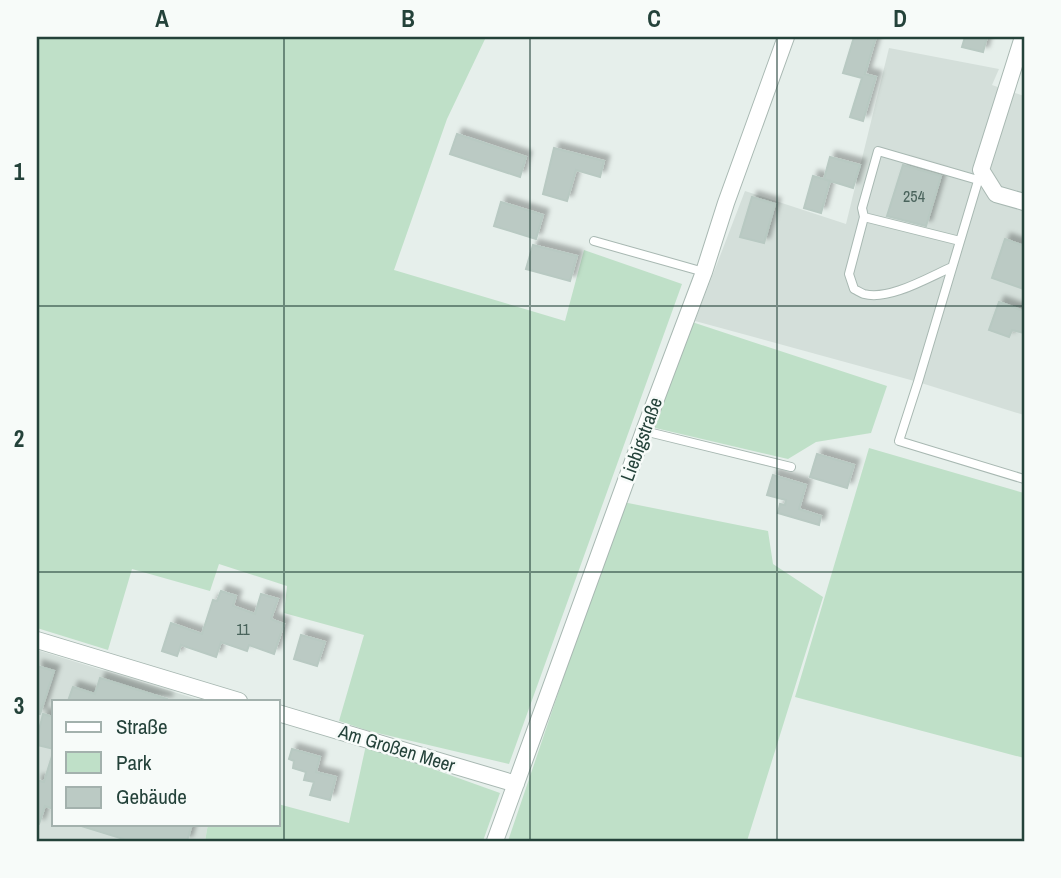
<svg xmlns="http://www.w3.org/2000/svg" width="1061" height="878" font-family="'Archivo Narrow',sans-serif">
  <defs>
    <filter id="shadow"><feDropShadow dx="5.5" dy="-5.5" stdDeviation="2" flood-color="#0004"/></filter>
  </defs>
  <rect width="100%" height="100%" fill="#e6efeb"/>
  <path fill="#d4dfda" d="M889,48L999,69L992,85L1024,96V415L918,382L695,321L745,191L846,224Z
    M37,650L203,701H54V824H208L205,841H37Z"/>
  <path fill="#bfe0c8" d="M37,37H486L447,119L394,270L565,321L584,250L682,284L509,764L369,731L339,721L364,635L284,613L287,586L219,564L210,591L132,569L108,650L37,628Z
    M692,322L887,386L871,433L816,442L788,459L651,427Z
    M869,448L1024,493V758L795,697Z
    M623,502L768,531L773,564L823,597L747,841H508Z
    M366,745L500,793L483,841H205L208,824H278V804L349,823Z"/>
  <path fill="#bbcac4" stroke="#b8c9c2" stroke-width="2" filter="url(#shadow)" d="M854,37H876L865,74L876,77L863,121L850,117L862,78L843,73Z
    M965,37H987L983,52L962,47Z
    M457,134L526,157L520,177L450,154Z
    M554,148L604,161L600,177L576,170L567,201L543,194Z
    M830,157L860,165L853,188L824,179Z
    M903,165L941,176L926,226L887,216Z
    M813,176L830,181L821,213L804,208Z
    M752,197L775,204L764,243L740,237Z
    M501,202L543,215L536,239L494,226Z
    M1005,239L1024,246V289L992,278Z
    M533,245L577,256L570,281L526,269Z
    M999,302L1024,311V333L1012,330L1009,337L989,330Z
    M817,454L854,465L847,488L810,477Z
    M773,475L806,485L799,509L821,516L819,525L778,513L780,504L785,505L786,500L767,495Z
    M221,591L236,596L233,606L255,614L261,594L278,599L271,619L284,624L274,654L249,645L247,651L221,642L216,657L181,645L177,656L162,651L171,623L202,634L213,600L217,601Z
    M301,635L325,642L317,666L294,659Z
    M37,666L54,671L40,714H37Z
    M100,678L167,699V701H68L73,687L95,694Z
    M43,714L54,717V749L37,745V738Z
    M292,749L320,757L316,772L336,777L330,800L310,795L314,782L304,780L306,772L293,768L294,761L289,759Z
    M52,756H54V809L45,806L39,824H37V780L44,782Z
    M82,824H192L187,841H130L81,826Z"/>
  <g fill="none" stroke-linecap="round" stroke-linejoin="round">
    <defs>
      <path id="lane" d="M981,171L918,382L899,441L1024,479
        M864,217L849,274L854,289C858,291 861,293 864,294C889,301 929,277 952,267
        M594,241L704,272
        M960,241L864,217L862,208L878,151L978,180
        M644,431L791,467"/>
      <path id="street" d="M1023,37L981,170L996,194L1024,202
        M37,640L239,701
        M278,713L516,784
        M495,841L644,431L704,272L726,203L786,37"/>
    </defs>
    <use href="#lane" stroke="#a8b8b2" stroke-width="10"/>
    <use href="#street" stroke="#a8b8b2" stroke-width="18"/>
    <use href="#lane" stroke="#fff" stroke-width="8"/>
    <use href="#street" stroke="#fff" stroke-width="16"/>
  </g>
  <path fill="none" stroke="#24423a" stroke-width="2" stroke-opacity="0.55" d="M284,37V841M530,37V841M777,37V841M37,306H1024M37,572H1024"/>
  <g text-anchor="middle" stroke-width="5" stroke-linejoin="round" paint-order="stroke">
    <g font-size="16" fill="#4a645c">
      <text x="914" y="202">254</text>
      <text x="243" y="635">11</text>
    </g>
    <g font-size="19" fill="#24423a" stroke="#f7fbf9">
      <text transform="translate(641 439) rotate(-70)" y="7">Liebigstraße</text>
      <text transform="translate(397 748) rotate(17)" y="7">Am Großen Meer</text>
    </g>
  </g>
  <rect width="1061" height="878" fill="none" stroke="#f7fbf9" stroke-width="77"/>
  <rect x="52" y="700" width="228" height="126" fill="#f7fbf9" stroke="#a3b1ad" stroke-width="2"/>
  <rect x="66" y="722" width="35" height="10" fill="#ffffff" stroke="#a3b1ad" stroke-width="2"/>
  <text x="116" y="734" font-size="21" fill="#24423a">Straße</text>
  <rect x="66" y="752" width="35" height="21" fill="#bfe0c8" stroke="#a3b1ad" stroke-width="2"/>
  <text x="116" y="770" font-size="21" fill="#24423a">Park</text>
  <rect x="66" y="787" width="35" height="21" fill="#bbcac4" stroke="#a3b1ad" stroke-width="2"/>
  <text x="116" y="804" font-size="21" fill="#24423a">Gebäude</text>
  <rect x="38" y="38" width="985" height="802" fill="none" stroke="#24423a" stroke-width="2.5"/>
  <g font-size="23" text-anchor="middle" font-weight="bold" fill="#24423a">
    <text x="162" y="27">A</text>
    <text x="408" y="27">B</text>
    <text x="654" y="27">C</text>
    <text x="900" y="27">D</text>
    <text x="19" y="180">1</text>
    <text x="19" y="447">2</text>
    <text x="19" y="714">3</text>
  </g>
</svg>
